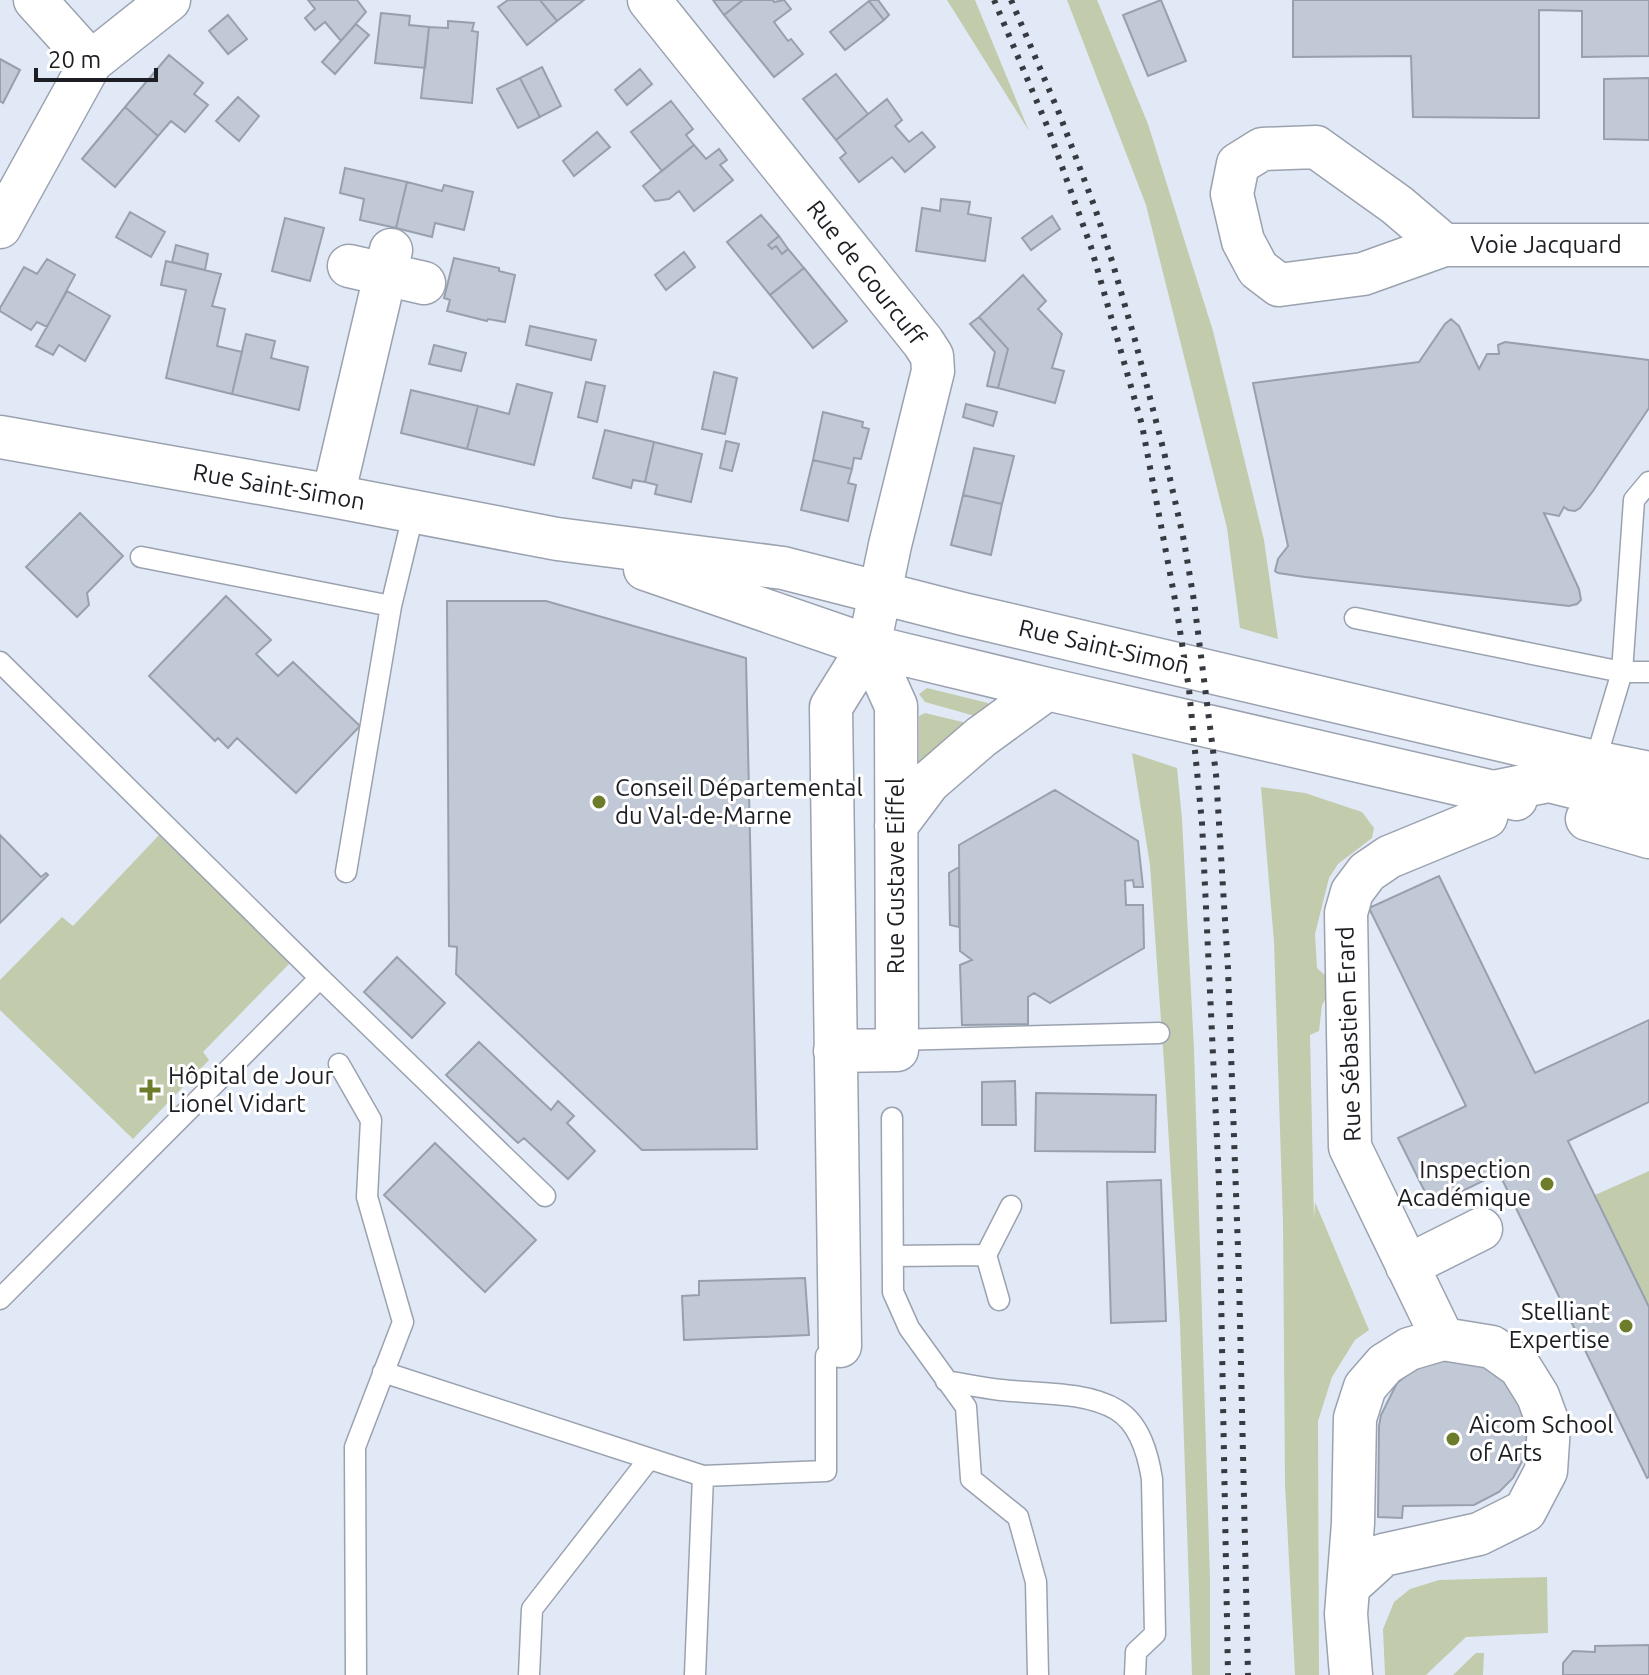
<svg xmlns="http://www.w3.org/2000/svg" width="1649" height="1675" font-family="Ubuntu,sans-serif">
  <rect width="100%" height="100%" fill="#e1e9f7"/>
  <path fill="#c3cbad" d="M947,0H975L1029,131Z
    M1067,0H1097L1148,124L1213,331L1264,540L1278,639L1240,628L1227,528L1146,205Z
    M927,688L988,703L992,712L982,718L925,702L919,694Z
    M925,713L971,724L924,766L919,761V716Z
    M1132,753L1177,768L1182,819L1194,1049L1210,1579V1675H1192L1180,1324L1165,1077L1150,865Z
    M1261,787L1305,793L1362,812L1374,828L1372,838L1338,864L1329,878L1315,934L1317,968L1327,977L1329,993L1322,1005L1319,1031L1310,1035L1314,1220L1315,1202L1369,1330L1355,1340L1332,1377L1318,1421L1319,1675H1295L1285,1484L1283,1223L1274,942Z
    M159,835L290,963L203,1052L209,1060L133,1139L0,1010V980L62,917L73,926Z
    M1649,1171V1307L1595,1195Z
    M1547,1577L1548,1633L1466,1637L1426,1675H1385L1383,1629L1394,1602L1410,1589L1439,1580Z
    M1476,1653H1484L1483,1675H1453Z"/>
  <path fill="#c1c8d6" stroke="#989fad" stroke-width="2" d="M308,0H357L366,12L341,41L325,22L315,30L305,18L315,9Z
    M508,0H540L557,21L527,45L498,7Z
    M540,0H584L557,21Z
    M713,0H743L724,15Z
    M743,0H773L774,2L784,0L791,9L774,22L788,41L791,39L803,54L774,77L724,15Z
    M871,0H878L889,15L884,20L869,1Z
    M1161,0L1186,61L1148,76L1123,15Z
    M1293,0H1649V56L1582,57V11L1539,10V118L1413,117L1411,56L1293,57Z
    M869,1L884,20L845,50L830,32Z
    M381,13L410,16L409,25L429,27L425,68L375,63Z
    M228,15L247,39L228,54L209,31Z
    M448,21L474,23L472,31L478,32L472,103L421,98L429,27L448,28Z
    M356,24L369,35L335,74L322,62Z
    M169,55L203,83L194,94L208,105L185,132L171,121L158,136L125,107Z
    M0,59L20,70L3,103L0,101Z
    M542,67L561,106L540,117L520,78Z
    M640,69L652,84L627,105L615,90Z
    M836,74L868,114L836,140L803,99Z
    M520,78L540,117L518,128L497,89Z
    M1649,78V140L1604,139V79Z
    M238,97L259,116L239,141L216,121Z
    M887,99L902,120L895,126L909,142L922,132L935,147L905,172L892,157L859,182L840,158L846,153L836,140Z
    M671,101L693,129L686,135L694,145L662,171L631,132Z
    M125,107L158,136L115,187L82,159Z
    M597,132L610,147L574,176L563,161Z
    M694,145L706,159L719,149L727,160L720,165L733,180L694,211L679,191L669,199L655,201L643,186Z
    M345,168L407,182L396,228L360,220L364,199L340,193Z
    M407,182L442,191L444,185L473,192L464,230L435,223L432,237L396,228Z
    M941,199L970,202L968,214L991,218L985,261L916,251L922,208L940,211Z
    M130,212L165,232L151,257L116,237Z
    M761,215L779,236L768,245L772,249L776,246L782,254L788,249L804,268L770,295L727,242Z
    M1052,216L1060,229L1031,250L1022,238Z
    M285,218L324,228L310,281L272,271Z
    M779,236L788,249L782,254L776,246L772,249L768,245Z
    M176,245L208,254L205,270L172,262Z
    M684,252L695,267L666,290L655,275Z
    M454,258L499,268V271L515,275L505,322L488,319L487,321L447,311L450,300L444,298Z
    M47,259L75,275L47,327L37,322L31,330L0,311V308L24,267L37,274Z
    M166,261L221,274L212,306L225,309L217,346L242,352L232,394L166,378L186,290L161,285Z
    M804,268L847,321L813,348L770,295Z
    M1023,275L1046,301L1038,309L1062,334L1052,368L1064,371L1055,403L998,388L1008,349L979,317Z
    M67,291L110,316L85,361L59,345L53,355L36,346Z
    M979,317L1008,349L998,388L987,386L995,352L970,324Z
    M1451,319L1459,326L1479,369L1487,354H1499L1498,345L1505,342L1649,360V408L1593,491L1580,508L1575,511L1568,510L1564,507L1559,516L1544,513L1579,589L1581,600L1577,604L1569,606L1305,577L1278,573L1275,571L1278,559L1288,546L1253,383L1419,362L1445,324Z
    M530,326L596,340L591,360L526,345Z
    M246,334L275,341L271,358L308,367L299,410L232,394Z
    M434,345L466,353L461,371L429,364Z
    M714,372L737,378L725,434L702,429Z
    M586,382L605,386L597,422L578,417Z
    M517,384L552,393L534,465L467,449L478,406L509,414Z
    M411,390L478,406L467,449L401,433Z
    M966,404L997,412L993,426L963,417Z
    M823,412L863,422L862,427L869,429L861,459L854,458L852,469L813,460Z
    M605,430L654,442L645,482L633,480L631,488L593,478Z
    M726,441L739,444L732,471L720,468Z
    M654,442L702,454L691,502L655,494L657,485L645,482Z
    M974,448L1014,456L1002,504L963,495Z
    M813,460L852,469L848,483L856,485L848,521L801,510Z
    M963,495L1002,504L991,555L951,545Z
    M80,513L123,556L87,593L89,605L77,617L26,567Z
    M226,596L271,640L256,654L278,676L293,662L360,726L296,793L237,738L228,748L218,738L215,741L149,676Z
    M447,601H546L746,658L757,1149L642,1150L456,974L457,947L449,946Z
    M1055,790L1138,841L1143,887H1134L1133,880L1125,881L1126,905H1143L1144,948L1050,1003L1034,993L1028,997V1024L962,1025L960,965L972,960L960,951L959,845Z
    M0,835L41,877L46,873L48,875L0,923Z
    M959,867V927L950,925L949,873Z
    M1439,876L1535,1073L1649,1020V1102L1568,1141L1649,1307V1477L1647,1478L1499,1173L1432,1206L1398,1138L1466,1106L1369,908Z
    M397,957L445,1003L412,1038L364,992Z
    M479,1042L551,1110L558,1101L574,1116L567,1123L595,1151L568,1179L524,1138L518,1143L446,1075Z
    M1015,1081L1016,1125H982V1082Z
    M1036,1093L1156,1095L1155,1152L1035,1151Z
    M435,1143L536,1240L485,1292L384,1195Z
    M1161,1180L1166,1321L1111,1323L1107,1182Z
    M805,1278L809,1335L684,1340L682,1296L699,1295V1281Z
    M1445,1358L1489,1366L1514,1388L1528,1431L1524,1458L1513,1478L1499,1492L1474,1505L1403,1506L1402,1518L1378,1517L1379,1426L1381,1415L1397,1383L1418,1366Z
    M1649,1645V1675H1563V1663L1573,1651L1595,1652V1646Z"/>
  <g fill="none" stroke-linecap="round" stroke-linejoin="round">
    <defs>
      <path id="service" d="M1649,482L1634,500L1622,672H1649
        M141,557L391,606
        M1355,618L1622,672L1595,762
        M0,662L320,978L0,1299
        M346,872L391,606L414,511
        M320,978L545,1196
        M896,1040L1159,1033
        M339,1064L371,1120L367,1197L403,1322L355,1447L356,1675
        M892,1118L893,1292L909,1328L966,1407L971,1479L1018,1517L1036,1582L1038,1675
        M986,1255L1011,1206
        M893,1256L986,1255L999,1300
        M383,1372L703,1476
        M946,1381C964,1384 983,1388 1001,1390C1037,1394 1086,1391 1117,1410C1140,1424 1148,1454 1152,1479L1155,1634L1136,1652L1135,1675
        M529,1675L532,1609L649,1459
        M695,1675L703,1476L826,1471V1356L840,1346"/>
      <path id="minor" d="M35,0L91,62
        M649,0L923,342L932,356L933,371L890,545L869,646L831,707L840,1346
        M0,227L91,62L169,0
        M1444,245L1397,205L1316,147L1262,149L1238,164L1232,194L1243,241L1258,269L1279,285L1363,274L1444,245H1649
        M349,266L424,283
        M0,437L333,496L557,539L783,568L963,614L1595,762L1649,773
        M333,496L391,250
        M645,569L869,646L1047,689L1493,792L1549,781L1649,806
        M1587,819L1649,837
        M896,826L929,782L981,737L1047,689
        M835,1051L897,1050L896,706L869,646
        M1407,1266L1481,1229
        M1443,1339L1350,1147L1346,913L1352,892L1367,872L1389,857L1486,817L1493,792L1516,799
        M1349,1586L1383,1555L1479,1534L1525,1511L1546,1471L1549,1426L1538,1396L1520,1367L1492,1347L1443,1339L1409,1349L1385,1364L1365,1387L1355,1418L1353,1523L1346,1614L1351,1675"/>
    </defs>
    <use href="#service" stroke="#9ba2af" stroke-width="23"/>
    <use href="#minor" stroke="#9ba2af" stroke-width="45"/>
    <use href="#service" stroke="#fff" stroke-width="20"/>
    <use href="#minor" stroke="#fff" stroke-width="42"/>
    <path stroke="#373a40" stroke-width="6" stroke-dasharray="4 8" stroke-linecap="butt" d="M994,0L1048,128L1091,247L1142,425L1176,605L1189,689L1202,823L1219,1182L1228,1675
      M1011,0L1059,113L1095,208L1112,261L1135,340L1164,452L1184,541L1194,601L1216,774L1228,969L1239,1277L1248,1675"/>
  </g>
  <g fill="#6d7c2a" stroke="#fff" stroke-width="3">
    <circle cx="599" cy="802" r="8"/>
    <path d="M146 1078h8v8h8v8h-8v8h-8v-8h-8v-8h8z"/>
    <circle cx="1547" cy="1184" r="8"/>
    <circle cx="1626" cy="1326" r="8"/>
    <circle cx="1453" cy="1439" r="8"/>
  </g>
  <g text-anchor="middle" stroke-width="6" stroke-linejoin="round" paint-order="stroke">
    <g font-size="24" fill="#1c1e23" stroke="#fff">
      <text x="1546" y="253">Voie Jacquard</text>
      <text transform="translate(866 273) rotate(52)" y="8">Rue de Gourcuff</text>
      <text transform="translate(279 487) rotate(10)" y="8">Rue Saint-Simon</text>
      <text transform="translate(1104 647) rotate(13)" y="8">Rue Saint-Simon</text>
      <text transform="translate(896 876) rotate(-90)" y="8">Rue Gustave Eiffel</text>
      <text transform="translate(1349 1034) rotate(-92)" y="8">Rue Sébastien Erard</text>
    </g>
    <g font-size="24" fill="#1c1e23" stroke="#fff" text-anchor="start">
      <text x="615" y="796">Conseil Départemental<tspan x="615" dy="28">du Val-de-Marne</tspan></text>
      <text x="168" y="1084">Hôpital de Jour<tspan x="168" dy="28">Lionel Vidart</tspan></text>
      <text x="1531" y="1178" text-anchor="end">Inspection<tspan x="1531" dy="28">Académique</tspan></text>
      <text x="1610" y="1320" text-anchor="end">Stelliant<tspan x="1610" dy="28">Expertise</tspan></text>
      <text x="1469" y="1433">Aicom School<tspan x="1469" dy="28">of Arts</tspan></text>
    </g>
  </g>
  <path d="M36 68v12h120v-12" fill="none" stroke="#1c1e23" stroke-width="4"/>
  <text x="48" y="68" font-size="24" fill="#1c1e23" stroke="#ffffff" stroke-width="6" paint-order="stroke">20 m</text>
</svg>
